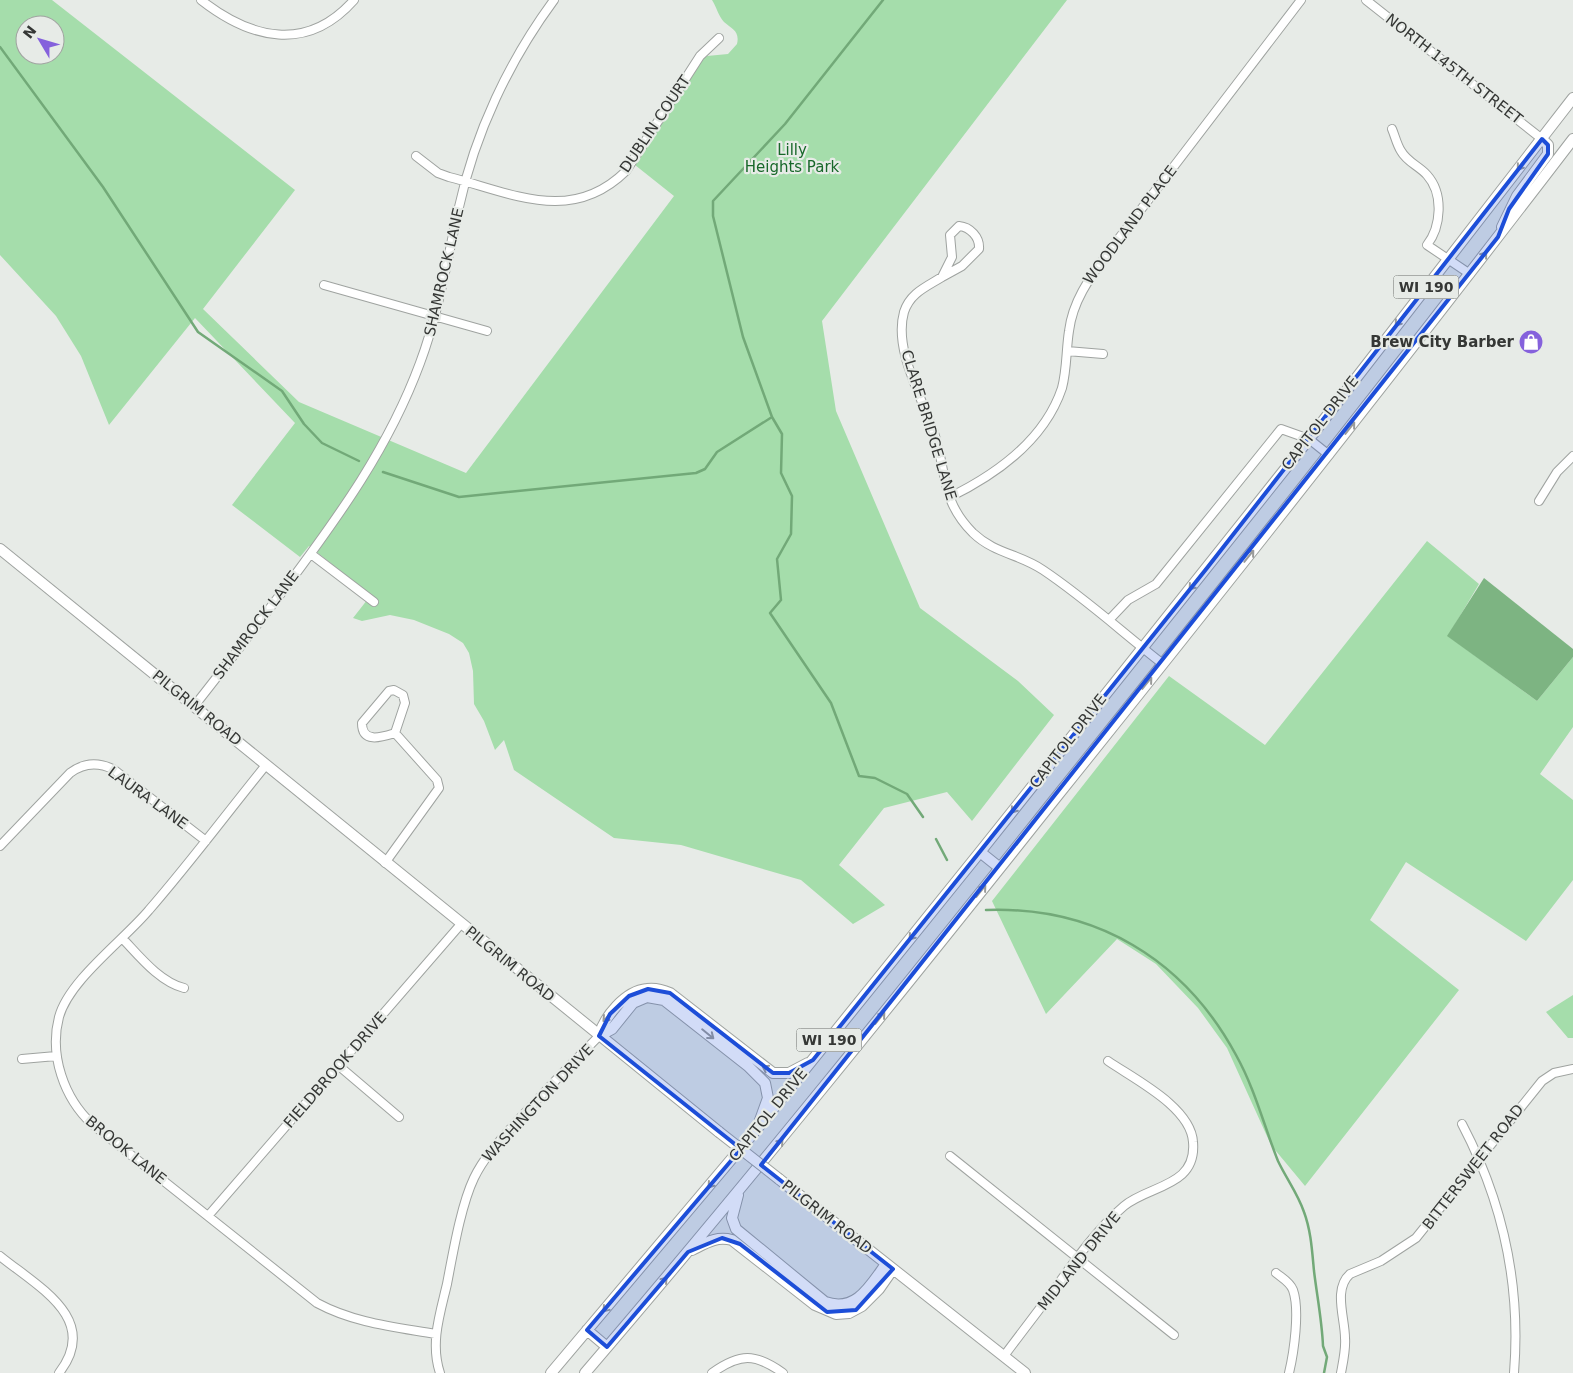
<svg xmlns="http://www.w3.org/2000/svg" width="1573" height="1373" font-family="'DejaVu Sans',sans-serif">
  <rect width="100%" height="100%" fill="#e7ebe7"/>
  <path fill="#a5ddab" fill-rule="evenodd" d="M0,0H52L295,190L203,309L299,402L466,473L674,196L635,165L701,60L707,56L728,54L737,44C740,31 732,29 724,22C719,17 716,6 712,0H1067L822,321L836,411L920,608L1018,681L1054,715L972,821L947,792L884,808L839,865L885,905L853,924L801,880L681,845L614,838L514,770L504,740L495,750L484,721L474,704L473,671L469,653L463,643L449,634L414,620L390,615L362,621L353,618L371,595L309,546L300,557L232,505L295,423L195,318L109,425L81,356L56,316L0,255ZM25,25H55V55H25Z
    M1427,541L1479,584L1448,636L1537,701L1573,657V727L1540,774L1573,800V880L1526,941L1406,862L1370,920L1459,990L1305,1186L1271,1145L1227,1048L1198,1008L1156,964L1117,939L1046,1014L992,901L1169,676L1265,745Z
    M1573,995V1038H1568L1546,1012Z"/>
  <path fill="#7db482" d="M1484,578L1573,649V657L1537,701L1447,636Z"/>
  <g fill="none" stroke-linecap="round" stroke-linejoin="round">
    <path stroke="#72a978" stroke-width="2.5" d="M883,0L785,124L713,201V216L743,337L772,417L782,434L781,473L792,496L791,534L777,559L781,600L770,613L831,703L859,776L875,778L907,794L923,817
      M0,47L103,187L198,332L282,391L304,424L322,443L359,461
      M383,472L459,497L696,473L705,469L717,452L772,417
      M936,839L947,860
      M986,910C1096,906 1184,959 1236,1055C1255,1089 1264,1126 1278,1161C1286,1178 1298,1194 1304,1212C1311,1231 1312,1250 1314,1271C1317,1296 1322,1321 1323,1346L1327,1357L1324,1373"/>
    <defs>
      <path id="minor" d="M201,0C251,39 307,53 354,0
        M1366,0L1542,139
        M1392,129C1395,136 1397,145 1401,151C1407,162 1419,166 1427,175C1444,194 1441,227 1427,245L1470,274
        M416,156L438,173L449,177C512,193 571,225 626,171L700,56L719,38
        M959,226C970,227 980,237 979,249L962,266L942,277L952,257L950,235Z
        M942,277C926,287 910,293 904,312C893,351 924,400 935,436C947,474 941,501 973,533C995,554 1020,554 1043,570C1085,598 1123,633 1163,664
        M324,285L487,331
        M1067,351L1103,354
        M950,497C997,474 1045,439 1062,388C1067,369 1066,350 1069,331C1073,299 1092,275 1110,250L1301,0
        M1539,501L1557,472L1573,456
        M311,554L374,602
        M1109,620L1128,600L1156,584L1281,429L1309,439L1329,455
        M394,690L403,695L405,703L395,733C382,737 362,744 362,723L389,691Z
        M195,705C226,666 256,626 286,587C339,516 389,447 420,363C439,312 447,260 459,207C475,133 509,61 554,0
        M266,765C227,813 190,863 149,910C124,940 69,980 59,1017C49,1055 64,1098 92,1124L317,1303C354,1323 395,1327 435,1334
        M0,846L70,773C83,763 98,762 113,769L206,841
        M385,863L439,788L437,780L395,733
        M123,939C140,957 160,982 184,988
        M22,1059L56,1056
        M339,1066L399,1117
        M1462,1124C1503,1202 1521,1285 1514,1373
        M950,1156L1174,1335
        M208,1216L461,924
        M0,1256C38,1287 101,1319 59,1373
        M1276,1273C1282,1278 1290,1282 1293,1290C1300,1310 1294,1352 1289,1373
        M1004,1356C1021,1333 1039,1310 1056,1287C1076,1259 1098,1228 1124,1206C1149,1185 1197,1187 1193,1142C1191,1107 1134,1079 1108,1061
        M440,1373C430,1343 440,1314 447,1284C453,1253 461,1205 474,1178C485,1155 504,1136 520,1118C546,1090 572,1063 599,1036
        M712,1373C740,1353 755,1353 783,1373
        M1341,1373C1343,1362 1346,1349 1345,1338C1345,1318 1333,1289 1350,1274L1381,1261L1416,1238L1542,1081L1554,1073L1573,1069"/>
      <path id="major" d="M1502,227L1517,196L1548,154V145L1542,139
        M0,549L719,1132
        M980,852L1000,868
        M599,1036C604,1017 625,991 647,989C655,988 663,990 670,993L773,1073H789L808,1063
        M599,1036L612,1029L633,1003L647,997L664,1000L748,1066L765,1083L768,1098L759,1123
        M779,1179L1025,1373
        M738,1195L732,1218L736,1229L825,1302C856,1313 870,1286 886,1264
        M692,1250C706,1243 716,1236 732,1240L815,1305L836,1314L849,1313L862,1306L879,1289L893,1269
        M587,1330L607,1347
        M551,1373L756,1130L980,852L1309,439L1573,98
        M585,1373C747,1184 903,990 1058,795C1232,578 1404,360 1573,139"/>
    </defs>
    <use href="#minor" stroke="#9fa3a0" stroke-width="10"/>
    <use href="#major" stroke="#9fa3a0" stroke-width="12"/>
    <use href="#minor" stroke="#fff" stroke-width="8"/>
    <use href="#major" stroke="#fff" stroke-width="10"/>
    <defs>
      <path id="major-bridge" d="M719,1132L779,1179"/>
    </defs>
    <use href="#major-bridge" stroke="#9fa3a0" stroke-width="12" stroke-linecap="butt"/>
    <use href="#major-bridge" stroke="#fff" stroke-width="10"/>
  </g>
  <defs><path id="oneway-shaft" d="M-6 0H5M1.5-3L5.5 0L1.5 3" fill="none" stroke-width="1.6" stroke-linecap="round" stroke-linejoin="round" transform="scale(1.25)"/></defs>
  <g stroke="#9a9b9a">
    <use href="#oneway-shaft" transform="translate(1522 164) rotate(128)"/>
    <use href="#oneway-shaft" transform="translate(1482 258) rotate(-53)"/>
    <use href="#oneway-shaft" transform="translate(1400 320) rotate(128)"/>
    <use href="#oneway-shaft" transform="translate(1350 428) rotate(-52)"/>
    <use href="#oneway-shaft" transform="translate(1249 556) rotate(-51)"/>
    <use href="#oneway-shaft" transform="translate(1194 584) rotate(129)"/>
    <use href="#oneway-shaft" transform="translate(1147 683) rotate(-51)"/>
    <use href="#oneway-shaft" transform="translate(1016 807) rotate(128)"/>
    <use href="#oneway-shaft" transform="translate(981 891) rotate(-51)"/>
    <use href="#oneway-shaft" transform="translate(914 934) rotate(129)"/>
    <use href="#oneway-shaft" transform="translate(608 1016) rotate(132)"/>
    <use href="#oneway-shaft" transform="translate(880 1018) rotate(-51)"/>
    <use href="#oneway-shaft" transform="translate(708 1034) rotate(39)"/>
    <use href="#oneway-shaft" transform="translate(769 1070) rotate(-152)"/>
    <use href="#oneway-shaft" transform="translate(778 1145) rotate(-50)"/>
    <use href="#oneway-shaft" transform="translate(713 1182) rotate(130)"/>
    <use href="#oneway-shaft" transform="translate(662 1283) rotate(-49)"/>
    <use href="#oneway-shaft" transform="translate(608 1306) rotate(131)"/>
  </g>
  <path fill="#1d4ed8" fill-opacity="0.2" stroke="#1d4ed8" stroke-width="4" stroke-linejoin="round" d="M1542,139L1548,145V154L1509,209L1498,237L761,1165L893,1269L856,1310L827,1312L740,1244L722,1238L688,1252L607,1347L587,1330L741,1149L599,1036L610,1014L629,996L648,989L670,993L773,1073H789L813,1060L1207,568Z"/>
  <defs>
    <symbol id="shop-disc" viewBox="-11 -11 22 22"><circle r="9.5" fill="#8561dc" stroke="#e7ebe7"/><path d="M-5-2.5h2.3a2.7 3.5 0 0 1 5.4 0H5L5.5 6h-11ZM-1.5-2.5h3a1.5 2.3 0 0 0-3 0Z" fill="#fff"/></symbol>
  </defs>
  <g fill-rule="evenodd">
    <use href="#shop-disc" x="1517" y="328" width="28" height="28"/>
  </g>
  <g text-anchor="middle" stroke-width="4.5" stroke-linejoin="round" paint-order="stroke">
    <g fill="#e7ebe7" stroke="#6a6d6a" stroke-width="1">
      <rect x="1393.5" y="275.5" width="65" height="23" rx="4"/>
      <rect x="796.5" y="1028.5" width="65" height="23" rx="4"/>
    </g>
    <g font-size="14" font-weight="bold" fill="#353735">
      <text x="1426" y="292">WI 190</text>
      <text x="829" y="1045">WI 190</text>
    </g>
    <g font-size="15" fill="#353735" stroke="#e7ebe7">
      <text transform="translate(1454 69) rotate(38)" y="5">NORTH 145TH STREET</text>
      <text transform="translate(655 124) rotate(-56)" y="5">DUBLIN COURT</text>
      <text transform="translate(1130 225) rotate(-53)" y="5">WOODLAND PLACE</text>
      <text transform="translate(444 272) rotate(-77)" y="5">SHAMROCK LANE</text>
      <text transform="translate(1320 423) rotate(-52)" y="5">CAPITOL DRIVE</text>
      <text transform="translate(929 425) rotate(73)" y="5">CLARE BRIDGE LANE</text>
      <text transform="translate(256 625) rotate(-53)" y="5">SHAMROCK LANE</text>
      <text transform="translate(197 708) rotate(39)" y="5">PILGRIM ROAD</text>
      <text transform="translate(1068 741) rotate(-52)" y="5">CAPITOL DRIVE</text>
      <text transform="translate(148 798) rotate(36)" y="5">LAURA LANE</text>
      <text transform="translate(510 964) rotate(39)" y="5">PILGRIM ROAD</text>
      <text transform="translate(335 1070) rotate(-49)" y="5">FIELDBROOK DRIVE</text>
      <text transform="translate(538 1103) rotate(-47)" y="5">WASHINGTON DRIVE</text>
      <text transform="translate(768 1115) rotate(-51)" y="5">CAPITOL DRIVE</text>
      <text transform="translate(126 1150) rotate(39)" y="5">BROOK LANE</text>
      <text transform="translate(1473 1167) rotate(-52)" y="5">BITTERSWEET ROAD</text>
      <text transform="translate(827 1217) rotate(38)" y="5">PILGRIM ROAD</text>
      <text transform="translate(1079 1261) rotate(-51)" y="5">MIDLAND DRIVE</text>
    </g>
    <g font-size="15" fill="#18682a" stroke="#e7ebe7">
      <text x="792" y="155">Lilly<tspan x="792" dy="17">Heights Park</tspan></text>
    </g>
    <g font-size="15" font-weight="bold" fill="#353735" stroke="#e7ebe7" text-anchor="end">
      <text x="1514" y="347">Brew City Barber</text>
    </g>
  </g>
  <g transform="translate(40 40) rotate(308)"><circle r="24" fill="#e7ebe7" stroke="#a0a3a0"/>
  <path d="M0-4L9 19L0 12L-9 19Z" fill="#8561dc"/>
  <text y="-8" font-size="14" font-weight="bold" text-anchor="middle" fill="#353735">N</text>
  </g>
</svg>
